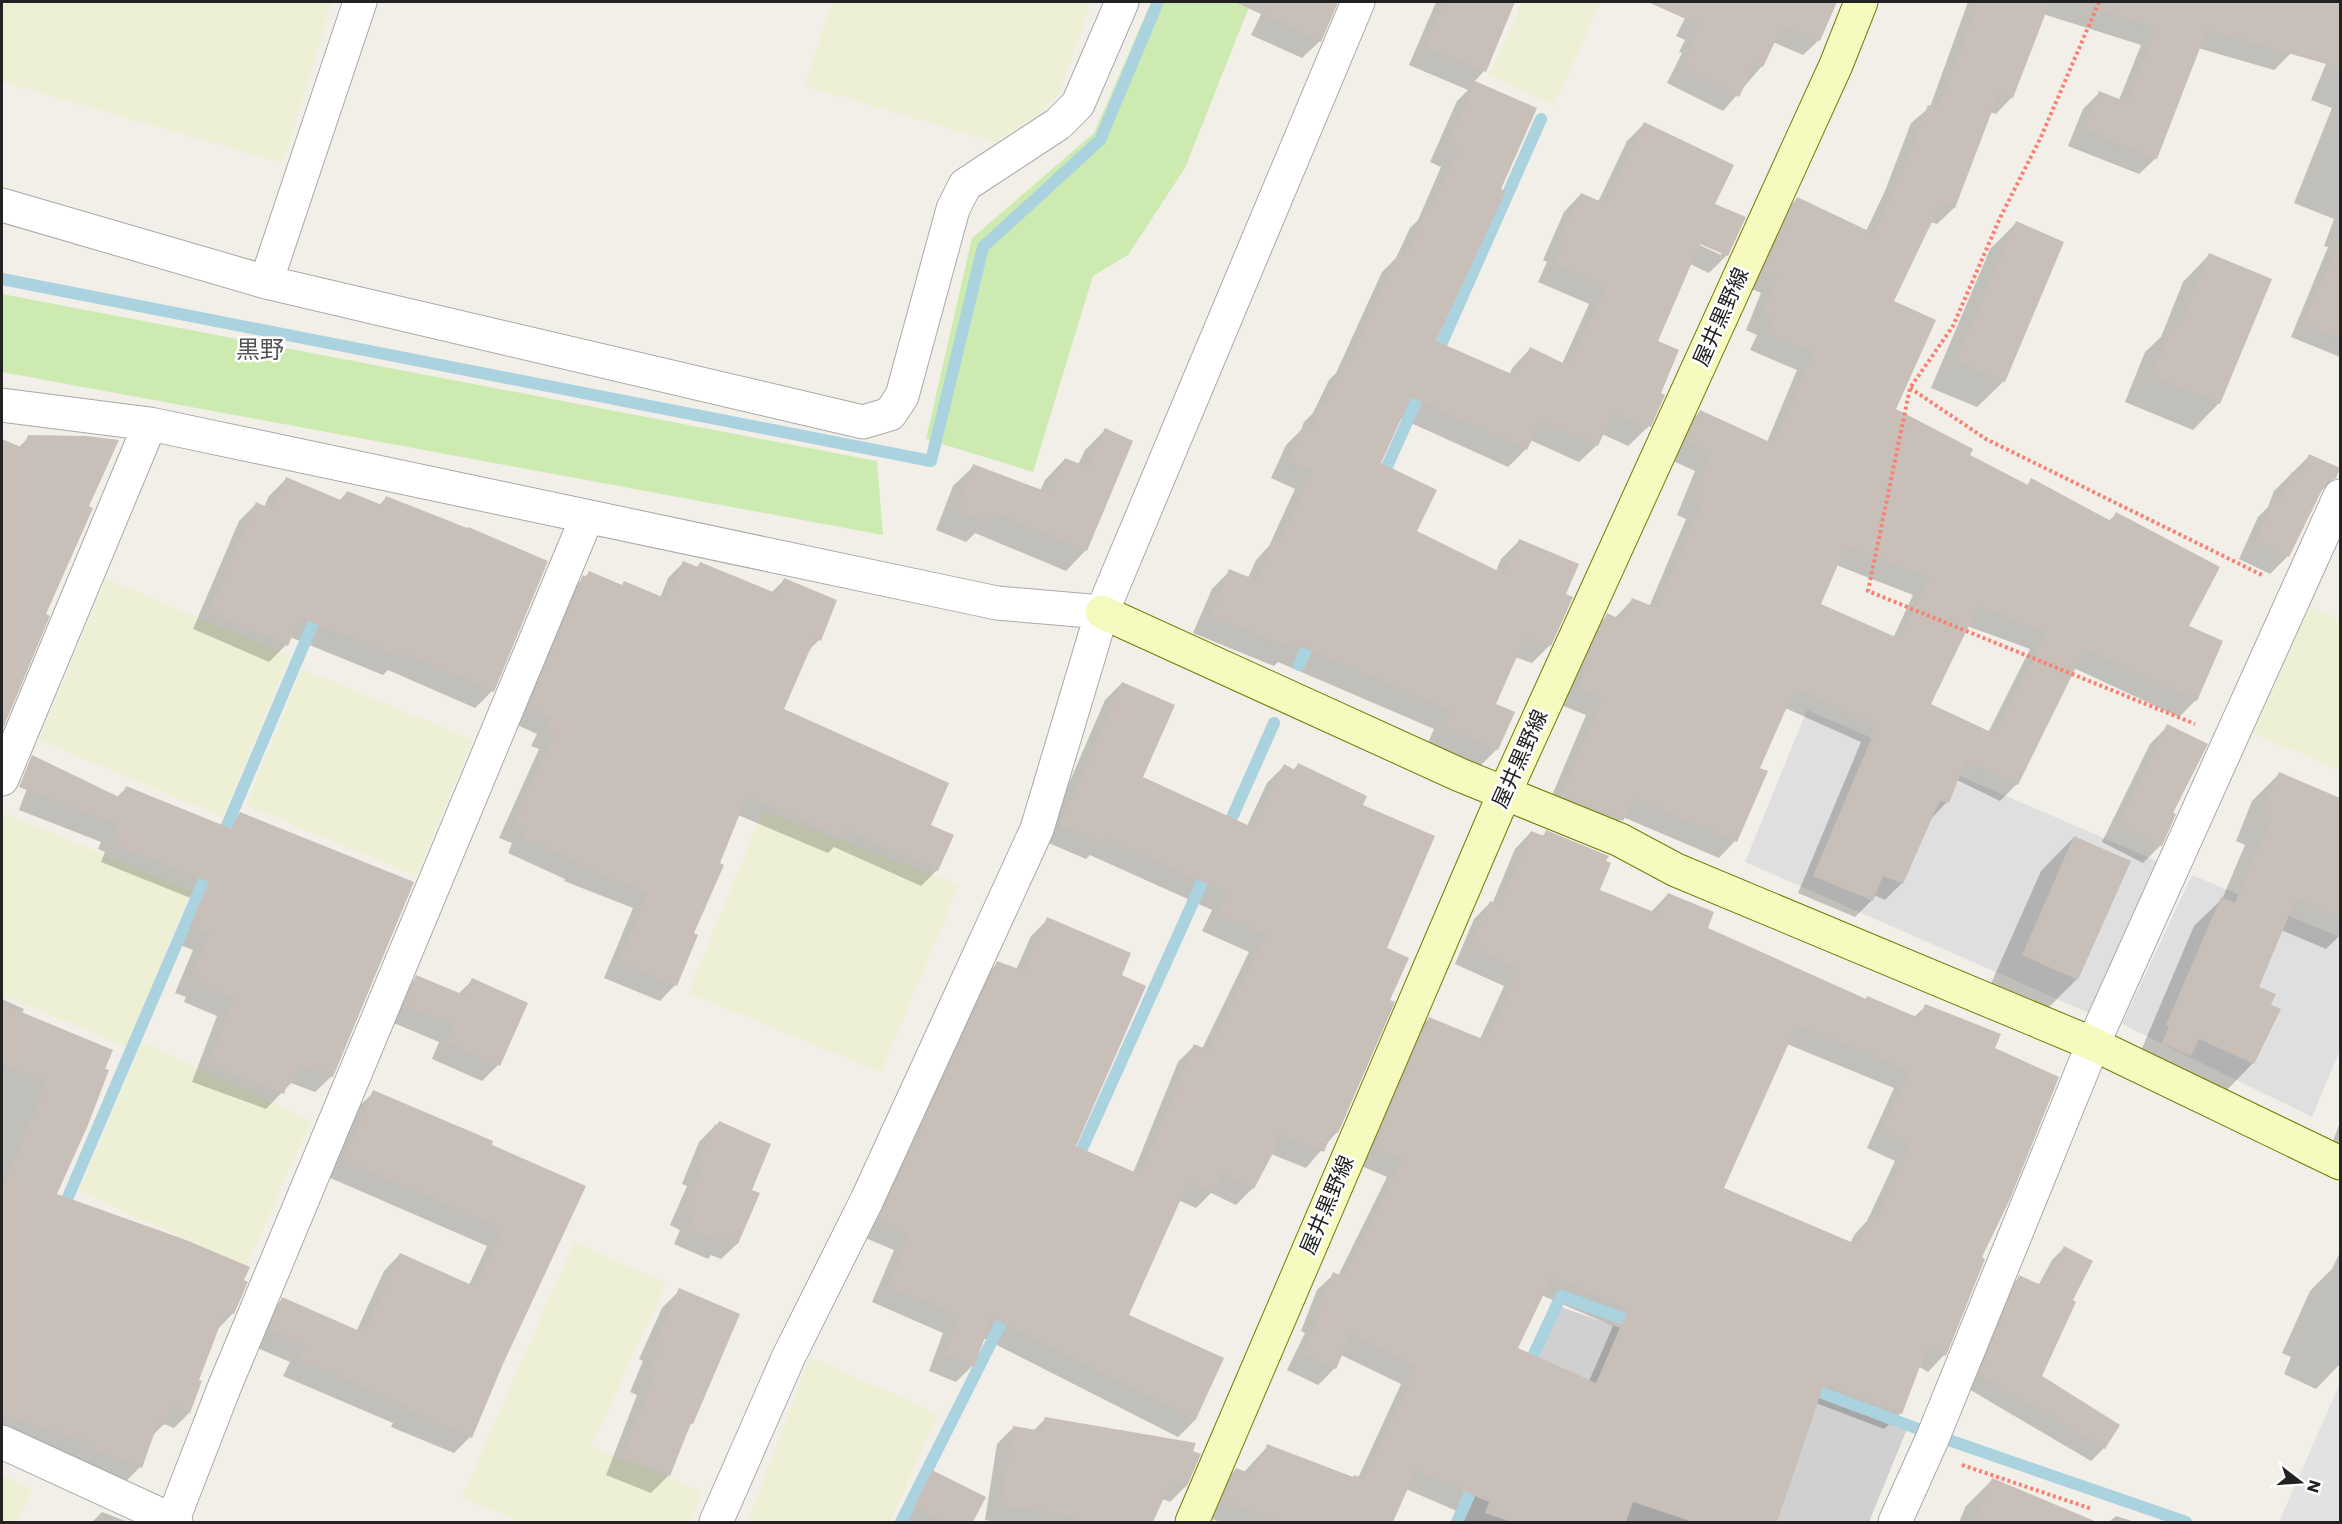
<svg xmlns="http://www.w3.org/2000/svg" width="2342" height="1524" font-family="Poppins,'Noto Sans JP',sans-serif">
  <rect width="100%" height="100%" fill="#f2efe9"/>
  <path fill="#e0dfdf" d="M1807,710L2157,861L2089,1013L1745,862Z
    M2192,875L2340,937V1050L2312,1117L2122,1024Z"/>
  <path fill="#d0d0d0" d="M1561,1307L1907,1429L1869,1522H1460Z"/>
  <path fill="#eef0d5" d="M2,2H332L283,163L2,82Z
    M831,2H1091L1059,94L1040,113L995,142L805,86Z
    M1522,2H1601L1554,105L1489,75Z
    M106,579L290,656L223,817L39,740Z
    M2310,606L2340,620V771L2253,733Z
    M302,669L473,740L416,876L246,805Z
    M763,811L959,885L881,1072L688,993Z
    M4,813L191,891L127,1047L2,995V820Z
    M142,1042L311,1121L246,1267L79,1191Z
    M574,1242L666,1283L591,1447L703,1491L689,1522H522L462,1497Z
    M810,1357L938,1414L890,1522H748Z
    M2,1475L32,1489L18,1522H2Z"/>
  <path fill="#cdebb0" d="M1151,2H1251L1185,168L1128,255L1093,276L1033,472L926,439L972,238L1094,133Z
    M2,294L877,461L883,535L2,372Z"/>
  <path fill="#e2e2e2" d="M2340,1383V1522H2279Z"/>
  <path fill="#0003" fill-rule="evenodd" d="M1267,2H1337L1320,41L1302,58L1251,35Z
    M1436,2H1513L1484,71L1474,82L1535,109L1434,342L1509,375L1513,367L1530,349L1562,364L1589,304L1538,282L1547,262L1543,260L1564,212L1581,194L1598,202L1627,141L1644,124L1713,205L1727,255L1709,273L1690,264L1656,342L1659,393L1649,426L1628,446L1602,434L1597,445L1579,462L1530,440L1526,449L1508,467L1400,418L1379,464L1415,532L1496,571L1501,559L1519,541L1564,595L1571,598L1549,646L1532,663L1515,657L1494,705L1497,749L1479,767L1427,745L1434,729L1278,662L1274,666L1193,633L1212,589L1230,571L1248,578L1256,560L1269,546L1295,489L1271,478L1286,445L1301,430L1304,422L1313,413L1329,380L1336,373L1382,272L1396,258L1410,228L1418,220L1441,167L1430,162L1457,101L1468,90L1409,65ZM1694,240L1721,251V255L1693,242Z
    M1693,2H1835L1819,40L1803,55L1773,42L1762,66L1723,111L1667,83L1682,53L1679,52L1685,40L1676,36Z
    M1968,2H2305L2291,53L2274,70L2198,48L2156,158L2139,174L2068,146L2083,109L2099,93L2119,100L2141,45L2043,14L2012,97L1996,114L1990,112L1954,208L1937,224L1930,222L1892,302L1894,410L1968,455L2026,486L2032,480L2109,521L2116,514L2187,626L2196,700L2179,717L2074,668L2017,784L2000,801L1957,780L1947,802L1931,819L1902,883L1885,900L1874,895L1872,900L1855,917L1798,893L1861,742L1785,708L1758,768L1735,841L1719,858L1623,817L1605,837L1545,812L1586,715L1561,705L1591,631L1608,615L1615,618L1632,600L1649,607L1686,519L1677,515L1695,471L1669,459L1683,428L1700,412L1767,442L1797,370L1750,350L1757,335L1746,330L1761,293L1748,287L1780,216L1797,199L1866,231L1885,191L1911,123L1930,107ZM1836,565L1913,595L1893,638L1819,604ZM1967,626L2030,649L1988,733L1929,705Z
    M2340,46V357L2291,337L2328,247L2324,246L2334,219L2294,203L2332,108L2311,100L2328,59Z
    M2016,223L2004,381L1977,407L1931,388L1990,249Z
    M2209,255L2219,403L2193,430L2125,402L2145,352L2161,337L2183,282Z
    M1105,430L1086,550L1066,571L975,533L966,542L936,530L953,486L974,466L1040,491L1045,480L1065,459L1078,465L1085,450Z
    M29,437L87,507L44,615L48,616L2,728V441L18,448Z
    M2309,456L2335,477L2319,493L2288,556L2270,574L2239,559L2258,517L2268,507L2274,491Z
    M286,479L339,501L347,492L379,505L386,498L492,691L475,708L388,670L383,675L290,637L286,645L269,662L193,629L239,521L256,504L264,507L269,496Z
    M684,562L696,568L700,564L771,593L784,580L819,640L807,652L782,710L929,826L937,870L921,886L834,847L828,853L738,815L692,934L696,935L675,985L660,1001L604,978L633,908L564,881L565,879L508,853L512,843L499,838L539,749L531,746L537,734L513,723L568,593L589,573L621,586L660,598L668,578Z
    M1122,683L1141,777L1247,826L1267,783L1284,766L1293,770L1298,765L1361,806L1385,949L1388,1001L1337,1132L1306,1168L1271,1154L1253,1188L1236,1205L1211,1193L1196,1208L1178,1200L1127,1316L1222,1359L1194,1421L1178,1437L983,1338L972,1366L956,1382L929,1371L943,1333L872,1302L894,1250L863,1237L981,979L998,963L1016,970L1031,936L1048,919L1120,976L1074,1146L1133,1173L1178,1062L1194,1046L1202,1049L1249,952L1202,931L1212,910L1090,855L1086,859L1044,841L1105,700Z
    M2168,726L2171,813L2161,845L2143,863L2102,842L2150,744Z
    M2279,774L2340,799V935L2326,949L2281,930L2257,987L2253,1063L2226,1091L2140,1053L2194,926L2222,899L2245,845L2236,841L2252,801Z
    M30,780L117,797L126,788L226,828L240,814L332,1076L315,1092L291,1083L266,1109L192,1082L217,1016L184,1002L186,997L175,993L193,950L175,943L193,899L101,862L105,852L98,849L101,842L19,810Z
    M1531,832L1542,837L1546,832L1598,891L1651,912L1668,894L1706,928L1866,1000L1914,1017L1926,1006L1993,1049L1980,1258L1983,1259L1944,1355L1928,1372L1918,1366L1901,1413L1884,1429L1816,1403L1775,1522H1630L1625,1521V1522H1463L1466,1515L1406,1489L1392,1522H1221L1206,1517L1220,1486L1236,1469L1244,1472L1268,1446L1352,1478H1358L1401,1384L1341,1355L1335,1368L1318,1385L1287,1370L1305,1333L1301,1331L1317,1290L1334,1274L1338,1276L1387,1177L1357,1164L1413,1035L1429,1018L1480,1039L1504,986L1455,964L1474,919L1490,903L1492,904L1515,849ZM1787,1044L1894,1088L1867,1148L1895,1161L1867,1221L1855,1234L1850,1243L1722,1188ZM1541,1295L1613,1326L1589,1381L1516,1348Z
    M2074,837L2077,979L2043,1013L1989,988L2041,871Z
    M417,977L458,994L473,980L526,1004L498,1065L482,1081L432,1059L439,1042L389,1021L401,993Z
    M2,999L24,1009L22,1014L111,1050L55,1195L242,1281L233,1313L218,1329L198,1381L200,1382L189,1413L174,1428L164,1424L151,1437L140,1467L125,1482L78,1465L80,1460L2,1435Z
    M374,1092L584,1187L502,1363L470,1437L454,1453L391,1427L393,1423L283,1376L290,1362L253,1346L266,1315L283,1299L356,1332L384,1271L400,1254L469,1285L487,1246L328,1177L357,1108Z
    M2340,1122V1144L2333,1141Z
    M715,1126L750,1191L758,1194L737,1244L721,1259L711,1255L708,1259L674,1244L680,1230L670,1225L687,1186L682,1184L699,1142Z
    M2064,1248L2071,1301L2040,1376L2118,1426L2104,1448L2091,1461L1967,1388L2007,1289L2020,1277L2038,1286L2052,1260Z
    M2340,1252V1364L2316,1389L2284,1374L2291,1357L2282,1353L2310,1291L2332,1269Z
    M680,1290L692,1423L688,1427L669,1475L651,1493L606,1475L637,1395L630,1392L643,1361L639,1359L662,1308Z
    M1045,1419L1191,1452L1199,1455L1186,1486L1170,1502L1158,1497L1122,1491L1112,1522H998L985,1520L997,1444L1013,1428L1033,1431Z
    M932,1472L985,1497L972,1522H900L916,1488Z
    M1993,1479L2094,1522H1959L1966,1506Z
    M102,1512L128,1522H92Z
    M2116,1516L2135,1522H2109Z"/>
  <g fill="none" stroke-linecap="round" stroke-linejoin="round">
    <path stroke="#aad3df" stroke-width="12" d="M2,279L931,461L983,247L1100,140L1158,2
      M1436,356L1541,119
      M1381,480L1423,386
      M1299,665L1312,636
      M1226,831L1274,723
      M220,842L319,609
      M1076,1162L1208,869
      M62,1211L210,866
      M1527,1369L1561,1296L1638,1324
      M1806,1387L1937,1436L2186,1522
      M901,1522L1008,1309
      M1457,1522L1476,1480"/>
  </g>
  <path fill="#c7bfb8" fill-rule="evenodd" d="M1235,2H1338L1321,42Z
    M1445,2H1515L1486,72L1425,47Z
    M1648,2H1837L1820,41L1783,25L1763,67L1756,63L1739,97L1681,68L1696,38L1693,37L1699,25Z
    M1978,2H2050L2013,98L1999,93L1955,208L1941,203L1894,301L1936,320L1896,409L1973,449L1970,455L2028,485L2031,478L2111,521L2116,512L2220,567L2189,626L2223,641L2197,701L2085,649L2018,785L1966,760L1949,803L1940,800L1903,884L1883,876L1873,901L1813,876L1877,725L1795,689L1760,768L1768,771L1737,842L1633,798L1623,821L1561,796L1602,698L1577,688L1588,662L1585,661L1607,613L1622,620L1632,598L1657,608L1702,502L1692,498L1711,454L1685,442L1700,410L1774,444L1813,353L1766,333L1773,318L1761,313L1777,277L1763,271L1797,197L1873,233L1901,173L1928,105L1938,109ZM1846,546L1929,578L1900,639L1821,604ZM1978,607L2046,632L1995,734L1931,704Z
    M2096,2H2340V68L2207,30L2157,159L2084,130L2099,91L2127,102L2156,28L2095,9Z
    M1475,81L1537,108L1501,189L1506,191L1436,341L1516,376L1530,347L1569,366L1606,286L1555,264L1564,244L1559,242L1581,193L1606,204L1644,122L1734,165L1715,204L1746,217L1728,256L1700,244L1658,341L1679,350L1661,393L1665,395L1651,427L1648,426L1647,429L1613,413L1598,446L1541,420L1527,450L1411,397L1381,463L1437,490L1417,531L1504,574L1519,539L1579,564L1566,594L1573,597L1551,646L1526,636L1496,704L1515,712L1498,750L1444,727L1451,711L1295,644L1293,649L1210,615L1229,569L1256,580L1273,540L1279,543L1312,471L1288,461L1304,425L1311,428L1322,402L1326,404L1346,361L1349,362L1399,252L1406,256L1427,208L1431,210L1458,149L1447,145Z
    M2016,221L2064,242L2005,382L1956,361Z
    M2340,237V338L2304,323Z
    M2209,253L2272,279L2220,404L2151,376L2172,324L2179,327Z
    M1105,428L1133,441L1087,551L992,512L987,522L956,510L973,464L1050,493L1065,458L1087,467Z
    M28,435L86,436L119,440L89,506L93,508L46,614L50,616L2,731V439L23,448Z
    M2309,454L2340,468L2336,478L2329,481L2323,488L2289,557L2255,541L2275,497L2280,499L2292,472L2300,476Z
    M286,477L343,501L347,491L382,505L386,496L467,528L468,527L548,561L494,692L404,653L402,658L300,618L288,646L209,612L256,502L271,509Z
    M683,561L698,567L700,562L778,594L784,578L837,600L821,641L815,638L784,709L949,783L931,825L954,835L938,871L848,831L845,838L747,796L720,863L724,865L694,933L698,935L677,986L618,962L648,893L579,866L580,863L522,838L527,828L514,822L554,733L546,730L552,718L528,707L583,575L586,577L589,571L622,585L624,581L667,599Z
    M1122,682L1175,705L1143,777L1254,828L1284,764L1295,770L1298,763L1367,796L1363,805L1435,836L1387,948L1409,958L1390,1000L1395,1002L1338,1133L1332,1131L1324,1152L1279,1134L1274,1151L1254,1189L1222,1174L1214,1192L1189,1181L1129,1315L1224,1358L1195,1421L992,1318L974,1367L944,1355L959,1316L888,1286L909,1234L878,1220L997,961L1024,971L1047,917L1131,953L1122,975L1146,986L1076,1146L1141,1175L1194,1044L1208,1050L1265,935L1217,914L1227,893L1105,838L1103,843L1060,825Z
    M2167,724L2208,744L2173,813L2176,814L2162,846L2118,824Z
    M32,755L121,798L126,786L232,829L240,812L414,882L333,1077L300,1064L294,1082L288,1081L284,1094L208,1065L233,999L200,985L201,980L191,976L209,933L190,926L209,882L116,845L120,835L114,833L117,825L19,787Z
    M2279,772L2340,798V917L2296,898L2259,987L2276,994L2271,1005L2281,1009L2254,1064L2199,1039L2191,1056L2162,1043L2169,1027L2166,1025L2221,897L2235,903L2271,817L2262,814Z
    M1546,830L1609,856L1606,861L1611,863L1600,890L1659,914L1668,893L1714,912L1708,928L1866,999L1867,996L1919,1018L1925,1004L2001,1034L1995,1048L2059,1077L2010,1199L1982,1257L1985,1259L1946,1356L1928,1345L1902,1414L1824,1384L1777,1522H1693L1633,1502L1626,1522H1511L1485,1513L1489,1502L1416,1470L1393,1522H1279L1222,1500L1236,1468L1252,1474L1260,1454L1264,1455L1267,1444L1353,1477L1354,1475L1365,1479L1416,1367L1351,1335L1336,1369L1302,1353L1320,1316L1316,1315L1333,1272L1344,1277L1403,1160L1373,1148L1429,1017L1487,1041L1519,969L1470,947L1490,901L1500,905L1531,831L1544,836ZM1797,1025L1909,1071L1882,1131L1911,1144L1876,1218L1871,1215L1858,1245L1724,1188ZM1552,1277L1628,1309L1596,1383L1518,1348Z
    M2074,836L2131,861L2078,980L2022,955Z
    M416,975L464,995L472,978L528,1003L500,1066L447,1043L454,1026L404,1005Z
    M2,1004L113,1050L105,1069L109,1070L88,1125L57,1194L186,1240L250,1267L244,1280L248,1282L234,1314L225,1312L199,1380L202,1381L190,1413L172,1406L165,1425L158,1423L142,1468L93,1450L95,1444L2,1415V1189L46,1082L2,1064Z
    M373,1090L493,1141L492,1145L586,1186L503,1364L472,1438L407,1410L408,1407L299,1359L305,1345L269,1329L282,1297L364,1333L400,1253L476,1287L502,1229L343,1160Z
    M719,1121L771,1144L752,1190L760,1193L738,1244L726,1239L725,1244L689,1229L695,1214L684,1209L702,1170L696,1168L715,1124L717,1125Z
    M2064,1246L2093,1261L2073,1300L2076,1302L2042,1376L2120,1425L2105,1449L1978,1375L2019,1275L2043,1286Z
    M679,1288L740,1314L693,1424L691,1423L670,1476L622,1457L654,1377L647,1374L660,1343L656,1341Z
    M1045,1417L1196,1443L1193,1451L1201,1454L1187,1486L1172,1480L1153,1522H1073L1074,1517L1000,1505L1013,1426L1042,1431Z
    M932,1470L986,1497L973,1522H945L914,1507Z
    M1992,1478L2097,1522H1973Z"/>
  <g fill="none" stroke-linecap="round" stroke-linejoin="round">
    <defs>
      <path id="street" d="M2,205L266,282L863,422L890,414L902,396L953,209L965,185L1058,124L1078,104L1122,2
        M266,282L360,2
        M2,405L150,424L997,603L1102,612
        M2,779L150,424
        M2,1442L176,1522
        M172,1522L224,1388L587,517
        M716,1522L788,1358L867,1200L1037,829L1102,612L1358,2
        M1895,1522L1933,1437L2093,1044L2340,496"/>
      <path id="secondary" d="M1102,612L1460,775L1620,840L1676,870L2093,1044L2340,1163
        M1192,1522L1505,792L1836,65L1861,2"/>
    </defs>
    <use href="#street" stroke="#a9a9a9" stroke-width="35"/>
    <use href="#secondary" stroke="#707d05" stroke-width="35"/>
    <path stroke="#fa8072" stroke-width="4" stroke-dasharray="3 3" stroke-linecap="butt" d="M2099,2L2041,137L2000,218L1953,326L1910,388L1868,591L2195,724
      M1910,388L1986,439L2264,576
      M1962,1465L2092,1509"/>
    <use href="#street" stroke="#fff" stroke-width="33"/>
    <use href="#secondary" stroke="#f7fabf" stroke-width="33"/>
  </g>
  <g text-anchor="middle" stroke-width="5" stroke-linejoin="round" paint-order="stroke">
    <g font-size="21" fill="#222" stroke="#fff">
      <text transform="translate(1721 317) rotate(-66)" y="7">屋井黒野線</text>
      <text transform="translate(1520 759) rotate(-66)" y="7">屋井黒野線</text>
      <text transform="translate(1327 1205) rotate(-67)" y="7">屋井黒野線</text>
    </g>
    <g font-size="24" fill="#555" stroke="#fff">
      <text x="260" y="358">黒野</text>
    </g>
  </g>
  <rect width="2342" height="1524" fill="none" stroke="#222222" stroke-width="6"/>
  <g transform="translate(2300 1482) rotate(107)" stroke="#ffffff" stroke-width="4.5" paint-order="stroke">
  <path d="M0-4.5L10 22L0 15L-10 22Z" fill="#222222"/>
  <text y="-9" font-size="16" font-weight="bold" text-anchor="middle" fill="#222222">N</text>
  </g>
</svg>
